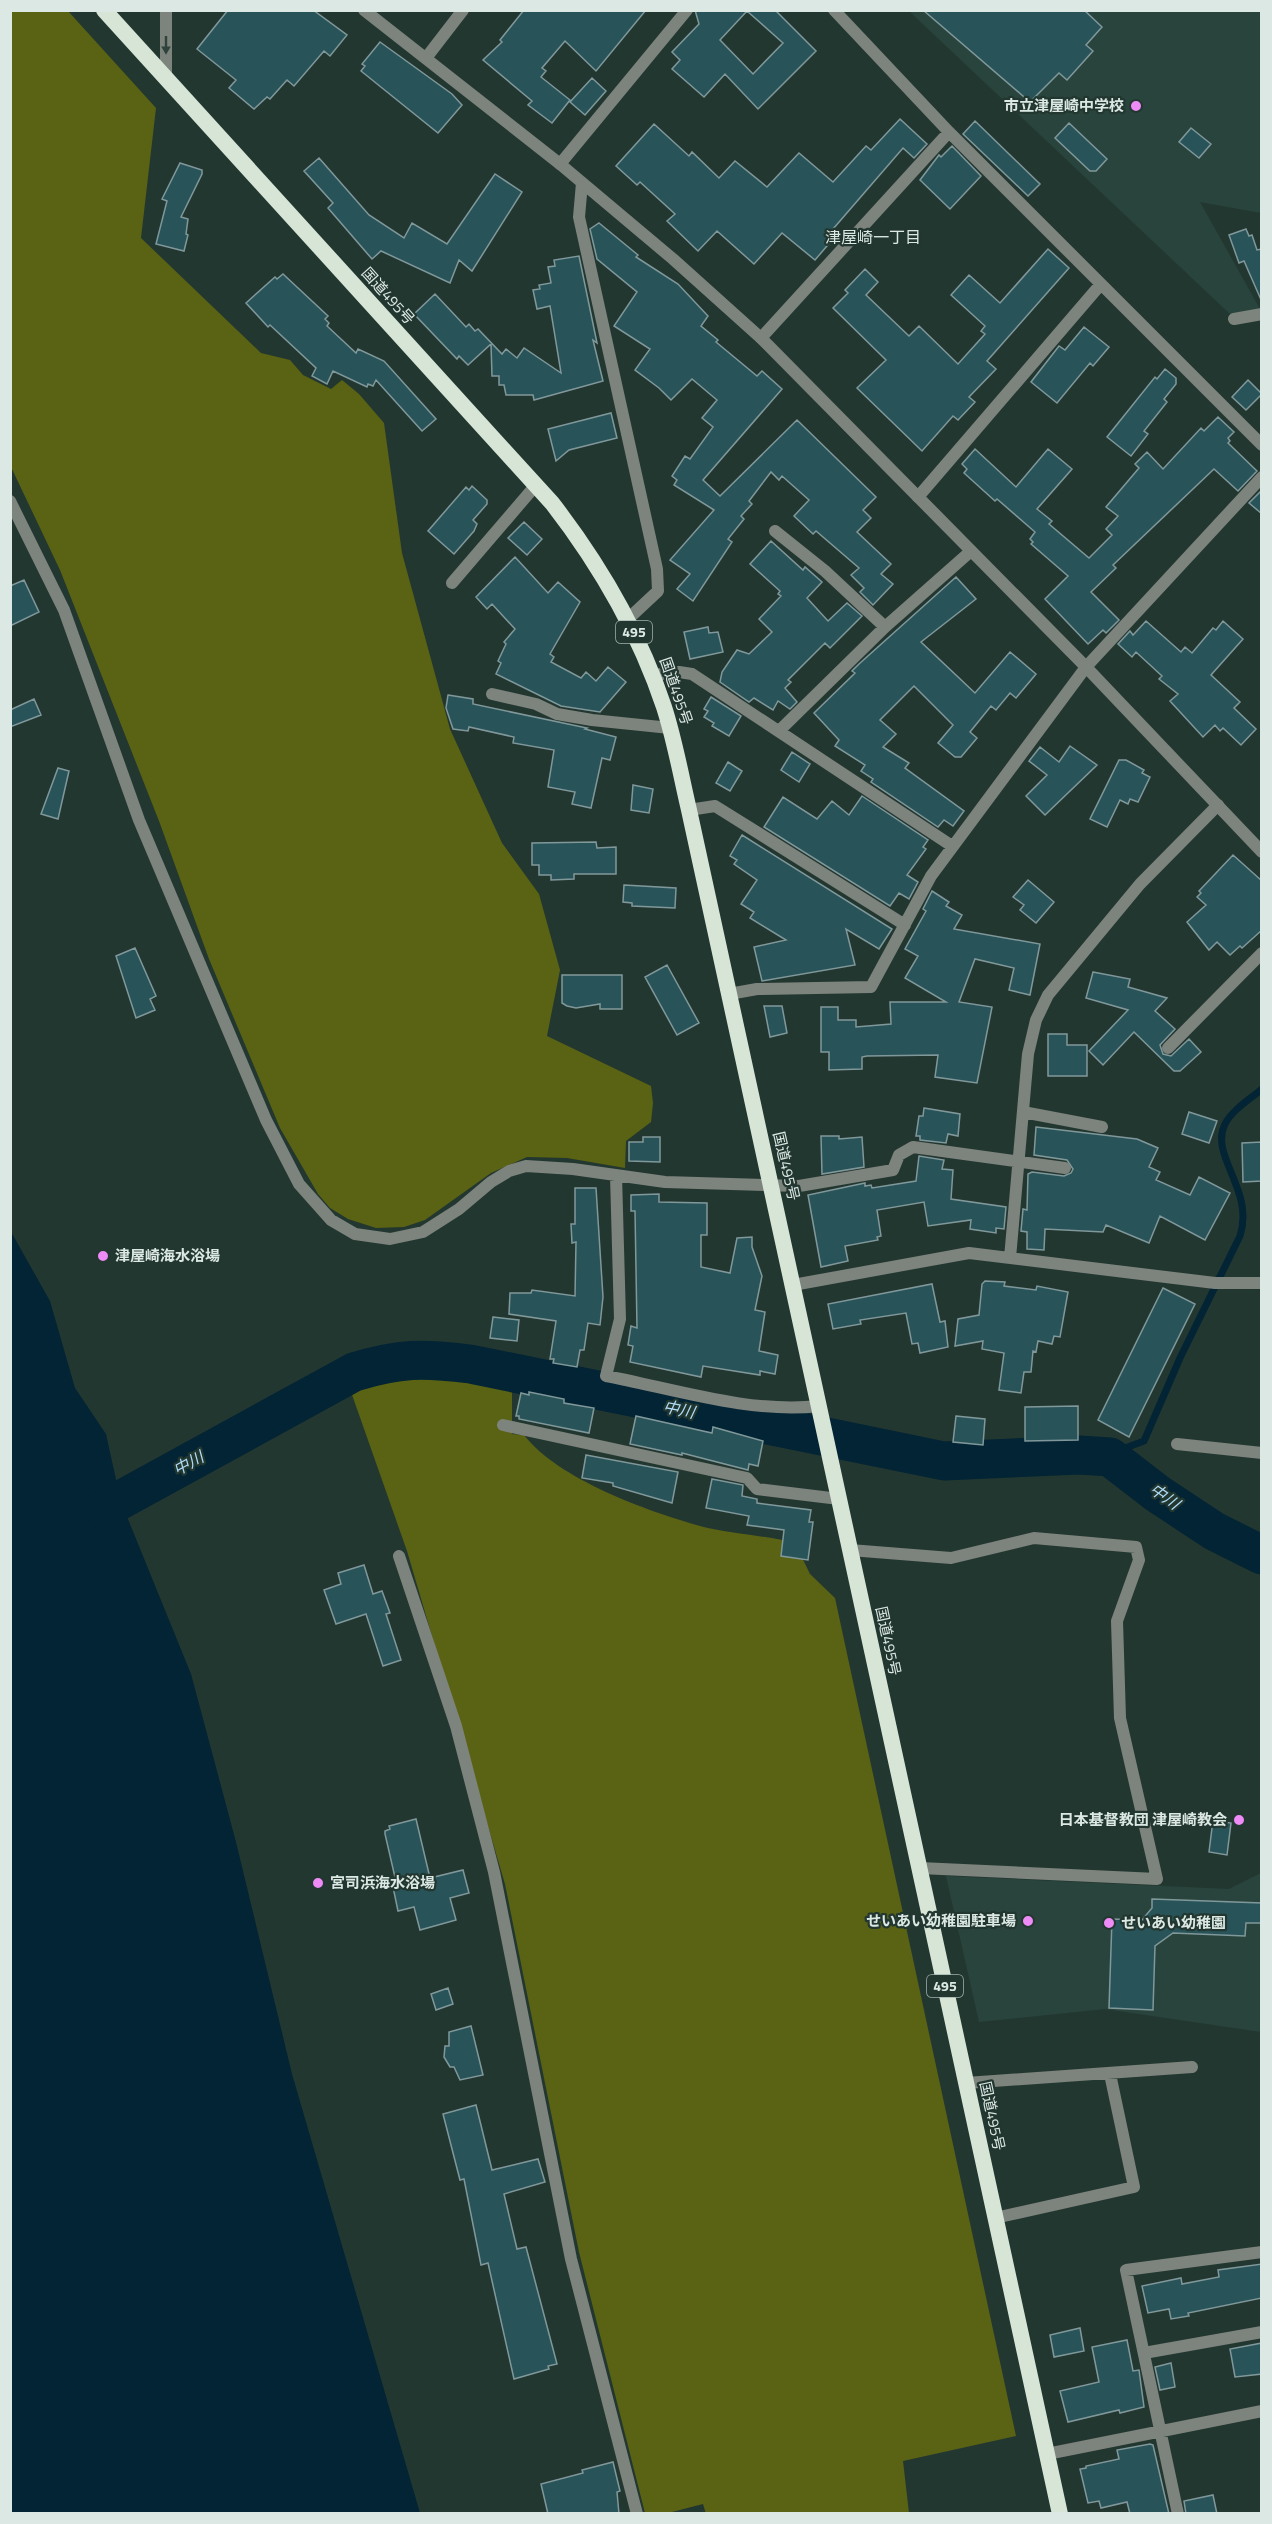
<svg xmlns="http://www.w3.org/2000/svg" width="1272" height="2524" font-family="'Titillium Web','Noto Sans JP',sans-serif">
  <rect width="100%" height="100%" fill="#233731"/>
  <path fill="#29443d" d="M909,11H1261V213L1200,202L1260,309L1231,315Z
    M1261,1873V2032L1105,2009L979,2022L946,1876L1229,1889Z"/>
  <path fill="#5a6213" d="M11,11H68L156,108L141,238L261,353L290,360L303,375L331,389L342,380L359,394L384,423L402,553L450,729L502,843L539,894L560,970L547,1036L651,1086L653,1103L651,1122L626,1141L625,1168L567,1158L527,1157L491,1173L425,1220L404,1227L376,1228L348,1219L330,1208L318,1194L280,1128L209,959L159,821L60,570L11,467Z
    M400,1372H431L512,1386V1434L524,1435C558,1479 647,1511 700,1526C731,1534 764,1535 795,1543L810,1574L835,1598L1016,2436L903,2461L909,2513L706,2514L703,2504L668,2513H645L579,2252L505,1884L407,1551L350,1389L373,1376Z"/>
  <path fill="#022434" d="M10,1230L50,1301L75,1388L106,1434L121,1502L191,1674L236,1842L292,2074L420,2513H11Z"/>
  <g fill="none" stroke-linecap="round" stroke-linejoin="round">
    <path stroke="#022434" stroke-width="7" d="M1110,1457L1112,1453L1144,1441L1180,1358L1240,1236C1255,1190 1209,1156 1225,1124C1232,1110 1250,1099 1262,1089"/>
    <path stroke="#022434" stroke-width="39" d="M104,1509L354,1372C400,1358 423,1358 470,1364L944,1461L1079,1455L1110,1457L1158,1494L1214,1531L1262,1555"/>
  </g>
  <path fill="#285459" stroke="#81989b" stroke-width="1.5" fill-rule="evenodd" d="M228,10H313L347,35L330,56L324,51L294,86L287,80L270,99L267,97L254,109L229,88L236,80L197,49Z
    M524,10H646L596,71L565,41L542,68L546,71L541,77L570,100L552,123L528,105L532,101L483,60L502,42L500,40Z
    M695,10H775L816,51L758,109L725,74L704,97L672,69L680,60L672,52L699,24ZM747,11L783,43L753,74L720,40Z
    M923,10H1084L1102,27L1086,45L1093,51L1067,80L1059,73L1030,102Z
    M380,42L452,94L462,105L438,133L361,71L365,66L362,64Z
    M592,78L606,91L585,115L570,102Z
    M900,119L927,144L914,158L903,148L827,236L832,240L815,260L782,233L754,264L717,231L698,251L667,221L675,214L640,182L637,185L616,166L654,124L689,156L692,152L719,178L735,161L767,187L799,153L833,182L866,146L871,150Z
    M975,121L1040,184L1028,196L963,134Z
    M1069,123L1107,159L1096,171H1090L1055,138Z
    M1191,128L1211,144L1199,158L1179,142Z
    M952,146L981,176L950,209L920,180L939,155L941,157Z
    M319,158L369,215L404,238L412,223L447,244L495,174L522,192L472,271L459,260L450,283L381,251L372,259L328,208L333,203L304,171Z
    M180,163L202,170V174L181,217L188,219L186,234L188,235L184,251L156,244L167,201L162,199Z
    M599,223L638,255L636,257L678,284L708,316L701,326L718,340L716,342L757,376L762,371L782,389L703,480L720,496L797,420L876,497L863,510L871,518L857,532L891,564L881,574L893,584L873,605L860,592L864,588L851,575L859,568L816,531L813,534L794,516L809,500L782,476L779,480L771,472L749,501L752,504L741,516L744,519L728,539L732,542L693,601L677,589L690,574L670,560L714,510L674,485L677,480L672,476L685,456L690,459L713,427L702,418L717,400L692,379L671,400L659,388L635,370L650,349L614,326L637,292L597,259L590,229Z
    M1246,229L1249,236L1252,235L1257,250L1262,249V302L1244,261L1239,263L1229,235Z
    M1048,249L1069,268L987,361L996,369L969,397L975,402L958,420L953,416L922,451L857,388L886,360L833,308L848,293L845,290L865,269L878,282L866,295L909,336L919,326L958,364L985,334L981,331L985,326L951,295L969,275L1000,303Z
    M579,256L597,343L593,340L603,381L534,400L533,395H506L504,385H499V376H492L491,344L468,365L459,356L457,359L414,314L435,294L466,327L469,324L475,331L478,329L502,354L506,349L517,358L524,348L561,373L550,306L537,309L533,290L540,289L539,285L551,283L548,267L555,266L554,260Z
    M283,274L328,316L325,319L329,323L327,326L356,353L358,349L384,361L436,419L422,431L376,380L373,386L368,384L367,387L333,371L327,384L312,376L316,368L270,325L268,327L246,303L275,277L277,279Z
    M1084,327L1109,347L1093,366L1090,363L1057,403L1031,382L1059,346L1065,350Z
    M1165,369L1176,378V384L1164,399L1167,402L1144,431L1148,434L1131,456L1107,437L1155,377L1157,379Z
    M1248,380L1262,394L1246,410L1232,397Z
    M611,413L617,438L569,450L556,461L548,429Z
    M1218,417L1234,432L1228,438L1230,441L1228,443L1257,471L1238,491L1214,469L1113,565L1116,568L1091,592L1119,620L1106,633L1103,630L1088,644L1045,599L1068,576L1031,544L1033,542L1030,539L1035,532L997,499L995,501L964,473L967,469L962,464L975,449L1016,487L1048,449L1072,469L1037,509L1052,521L1049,524L1089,558L1112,535L1106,529L1118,516L1106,507L1139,468L1135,464L1147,452L1163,469L1201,428L1204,431Z
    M472,486L487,500V504L473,520L477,524L474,531L454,554L428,531L466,487L469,490Z
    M1262,490V514L1249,503Z
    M524,522L542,539L527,555L508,538Z
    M771,541L803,570L805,567L822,582L807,598L828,621L847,603L862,616L830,648L825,643L788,680L791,682L785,688L797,702L790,709L778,701L773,710L754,698L749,702L720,682L722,672L737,650L749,654L772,632L759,619L781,596L778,594L780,591L750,564Z
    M515,557L548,593L558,582L580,602L550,654L554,657L551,662L581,678L586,672L596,681L608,667L626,682L600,712L561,706L496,674L501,663L498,661L506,644L504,642L515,629L492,604L487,609L476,597Z
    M956,577L976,599L921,642L975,693L1010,652L1036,674L1016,698L1010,693L996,710L991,706L970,732L977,738L961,757H955L938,743L953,725L914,686L880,720L896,734L883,747L909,763L905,768L964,811L953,826L944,820L938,827L871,782L873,779L861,771L865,765L835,746L839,740L814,713L855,673L852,671L859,664Z
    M24,580L39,612L10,626V586Z
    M1146,621L1181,652L1185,647L1192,653L1213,628L1216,630L1223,621L1243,639L1211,675L1240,702L1234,708L1256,729L1241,745L1223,728L1220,731L1215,725L1203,737L1170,701L1178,694L1159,679L1162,676L1136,652L1132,657L1118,644L1130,631L1133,635Z
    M708,627L709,633L718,632L723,652L690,659L684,632Z
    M448,695L473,699V704L587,728L585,729L616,737L610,760L602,758L591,808L572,804L575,792L548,787L554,750L513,743L514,737L469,727L468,731L453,729L446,708Z
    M711,697L741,716L729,736L712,726L714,723L704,717L708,711L704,709Z
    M34,699L41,715L10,727V710Z
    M1070,746L1097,765L1045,815L1026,796L1047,775L1029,761L1040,747L1059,762Z
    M792,752L810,764L799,782L781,770Z
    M1119,760H1126L1144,770L1142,773L1150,777L1138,802L1130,799L1128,804L1120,800L1107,827L1090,819Z
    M728,762L742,771L730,791L716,783Z
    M58,768L69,771L58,819L41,814Z
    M633,785L653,789L649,813L631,810Z
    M862,796L928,840L923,847L926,849L907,875L918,882L909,899L899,893L890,906L764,827L783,797L817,819L832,801L849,815Z
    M742,835L892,929L879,949L846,929L855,965L762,981L754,947L786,940L750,918L754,912L741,904L757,880L734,864L737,860L730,856Z
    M596,842L597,848L616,847V874H574V879L551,880V875H539V865H532V843Z
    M1233,855L1262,881V930L1242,948L1240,946L1230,955L1217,942L1209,950L1187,922L1206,905L1197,897L1201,893L1199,891Z
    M1028,880L1054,902L1036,923L1020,910L1024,905L1013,897Z
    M624,885L676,888L675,908L632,906V903L623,902Z
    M932,891L949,902L946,906L962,915L954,929L1040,944L1030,995L1009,990L1014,968L975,959L959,1002L992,1007L977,1083L935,1077L938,1055L867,1056L862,1057V1069L829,1070V1052H821V1007H838V1020H856V1027L891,1024L890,1002H946L905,978L918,956L905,949L926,911L923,909Z
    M135,948L156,996L150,999L155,1010L136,1018L116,956Z
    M667,965L699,1023L677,1035L645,977Z
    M1093,972L1130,979L1128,987L1167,998L1155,1011L1175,1029L1160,1045L1163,1054L1171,1056L1189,1039L1201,1052L1180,1071H1174L1134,1032L1103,1065L1089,1051L1128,1010L1086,998Z
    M562,975H622V1009H600V1004L576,1008L567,1006L562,1003Z
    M764,1006H782L787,1033L770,1037Z
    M1048,1034H1067V1045H1087V1076H1048Z
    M924,1108L960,1114L958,1136L948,1134L946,1143L920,1140V1136H916L919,1116H923Z
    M1189,1112L1217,1121L1209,1143L1182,1134Z
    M1036,1127L1137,1139L1158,1148L1149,1167L1160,1172L1156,1180L1190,1195L1199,1177L1230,1193L1205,1240L1160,1216L1149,1243L1106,1225L1103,1232L1045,1229L1044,1250L1027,1249V1232L1021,1231L1023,1209L1027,1210L1028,1174L1032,1172L1064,1176L1071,1173L1073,1169L1067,1160L1034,1155Z
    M821,1136H839V1139L862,1137L864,1167L822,1174Z
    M643,1137H660V1162L629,1161V1142H643Z
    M1262,1142V1181L1243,1182L1242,1143Z
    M919,1156L944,1160L942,1169L953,1170L951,1199L1006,1207L1004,1229L996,1228V1233L970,1229L971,1220L928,1226L924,1202L877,1210L881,1236L877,1237L878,1240L845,1246L848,1261L821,1267L808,1195L865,1183V1186L871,1185L872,1188L916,1181Z
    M575,1188H596L603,1297L600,1325L588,1323L584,1350H580L577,1367L553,1363L554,1359H550L556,1321L509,1314L510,1293H531L532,1290L575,1296L576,1242L572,1243L571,1224H575Z
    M659,1194V1202L707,1203V1235H701V1267L730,1273L737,1238L752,1237V1247L762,1276L755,1310L765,1312L759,1351L778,1355L775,1374L760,1371V1375L703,1366L701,1377L630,1362L633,1346L628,1345L631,1326L637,1328L635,1211H631V1195Z
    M985,1281L1005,1282L1004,1286L1036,1290L1037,1286L1068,1292L1060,1337L1054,1336L1052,1344L1038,1341L1036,1352L1033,1351L1031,1372H1024L1021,1393L999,1390L1004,1353L982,1349L983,1341L955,1346L958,1319L979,1315L982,1284Z
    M932,1284L940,1322L945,1321L948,1347L920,1353L918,1343L912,1344L906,1313L860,1320L861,1324L833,1329L828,1304Z
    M1163,1288L1195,1304L1129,1437L1098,1420Z
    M493,1317L519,1320L517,1341L490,1338Z
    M529,1392L564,1399V1403L594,1408L589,1433L519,1419V1416H516L521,1393L529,1395Z
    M1078,1406V1440L1025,1441V1407Z
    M636,1416L712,1433L713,1427L763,1441L758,1466L749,1464L748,1470L682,1453V1455L630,1444Z
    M956,1416L985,1419L983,1445L953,1442Z
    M586,1455L678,1472L672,1503L613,1486V1483L582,1478Z
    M712,1479L743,1485L742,1496L757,1499V1503L811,1510L809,1522H813L808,1560L781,1556L784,1530L747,1525L749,1516L706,1508Z
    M364,1565L373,1594L382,1591L390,1613L386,1614L401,1660L383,1666L366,1614L336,1624L324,1590L341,1584L338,1573Z
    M416,1819L430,1878L463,1870L469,1893L450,1898L456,1920L420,1930L414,1907L398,1911L393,1887L397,1886L385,1834V1831L390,1829L389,1826Z
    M1213,1820L1231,1823L1227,1855L1209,1852Z
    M1152,1899L1262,1903V1923H1246L1245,1936L1173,1933L1155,1946L1153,2010L1109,2008L1112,1919L1142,1920L1152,1908Z
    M448,1988L453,2004L436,2010L431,1994Z
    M471,2026L483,2075L460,2080L454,2067H450L444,2057L445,2046H449V2032Z
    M476,2105L492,2170L538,2159L545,2182L504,2194L517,2249L526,2247L557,2364L548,2366L549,2369L514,2379L488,2263L481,2265L464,2179L460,2180L443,2114Z
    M1262,2264V2298L1188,2313L1189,2316L1171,2319L1169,2309L1148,2313L1142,2286L1181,2278L1182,2284L1219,2277L1218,2270Z
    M1080,2328L1084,2351L1054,2357L1050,2335Z
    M1127,2340L1133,2371L1139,2370L1144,2407L1120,2413L1119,2410L1068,2422L1060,2391L1099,2382L1092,2347Z
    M1262,2343V2374L1235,2377L1230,2349Z
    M1171,2363L1175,2387L1160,2390L1155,2367Z
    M1150,2444L1153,2445L1169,2514H1130L1127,2502L1101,2508L1099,2501L1088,2503L1080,2469L1086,2468V2466L1119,2459L1117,2450Z
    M613,2462L620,2491L617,2492L619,2514H548L541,2484L583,2473L582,2470Z
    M1213,2495L1217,2514H1186L1184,2501Z"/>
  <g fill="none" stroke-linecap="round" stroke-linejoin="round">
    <path stroke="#7d837d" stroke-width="12" d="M166,10V79
      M834,10L949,132L1262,445
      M426,58L463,10
      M560,164L687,10
      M582,183L579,217L657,569L658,591L628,619
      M1234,319L1262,314
      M761,338L949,132
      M918,497L1101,284
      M10,501L64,610L139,820L266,1120L299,1184L331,1220L355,1234L390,1239L423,1232L459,1209L491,1182L509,1171L526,1166L573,1169L665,1182L799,1186L893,1170L899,1155L913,1147L1065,1168
      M775,531L825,571L885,627
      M452,583L536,485
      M653,675L679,672L692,674L952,846
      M492,694L536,704L557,714L592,720L670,728
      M780,730L885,627L971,551
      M689,810L715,806L905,925
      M729,994L757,989L871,987L931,876L1086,667L1262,477
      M1168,1048L1262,953
      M1023,1112L1102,1127
      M616,1175L620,1319L606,1376C674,1389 751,1414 819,1406
      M1010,1258L1028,1054L1036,1020L1048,995L1140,884L1218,805
      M793,1285L969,1253L1215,1283H1262
      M503,1425L747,1478L757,1489L839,1499
      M1177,1444L1262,1453
      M850,1550L951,1558L1034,1538L1136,1547L1139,1560L1117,1621L1120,1718L1157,1879L920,1868
      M399,1556L456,1726L494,1872L571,2259L637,2514
      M966,2083L1192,2067
      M995,2218L1134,2187L1110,2074
      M1144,2353L1262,2332
      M1047,2454L1262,2411
      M1178,2514L1126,2270L1262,2252"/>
    <path stroke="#7d837d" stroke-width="12" d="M364,10L560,164L673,259L761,338L1086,667L1262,852"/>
    <path stroke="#d6e5d6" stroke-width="16" d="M104,10L552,503C600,565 639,632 664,707C675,741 681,776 689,810L1060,2514"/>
  </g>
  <defs><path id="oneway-solid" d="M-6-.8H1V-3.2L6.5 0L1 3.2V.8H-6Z" transform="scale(1.5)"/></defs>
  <use fill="#30423c" href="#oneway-solid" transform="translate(166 45) rotate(90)"/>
  <g fill="#ef8bf7" stroke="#233731" stroke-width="2">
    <circle cx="1136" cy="106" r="6"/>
    <circle cx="103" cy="1256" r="6"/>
    <circle cx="1239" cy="1820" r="6"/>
    <circle cx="318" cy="1883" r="6"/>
    <circle cx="1028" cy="1921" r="6"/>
    <circle cx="1109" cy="1923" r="6"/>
  </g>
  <g text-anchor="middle" stroke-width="4.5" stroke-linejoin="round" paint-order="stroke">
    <g fill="#233731" stroke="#a4b3ae" stroke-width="1.5">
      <rect x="616" y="621" width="36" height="22" rx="4.5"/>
      <rect x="927" y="1975" width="36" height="22" rx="4.5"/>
    </g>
    <g font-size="14" font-weight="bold" fill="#dce8e4">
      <text x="634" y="637">495</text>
      <text x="945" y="1991">495</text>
    </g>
    <g font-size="15" font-weight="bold" fill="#dce8e4" stroke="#233731" text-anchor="end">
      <text x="1124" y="111">市立津屋崎中学校</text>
      <text x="115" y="1261" text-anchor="start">津屋崎海水浴場</text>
      <text x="1227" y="1825">日本基督教団 津屋崎教会</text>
      <text x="330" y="1888" text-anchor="start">宮司浜海水浴場</text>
      <text x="1016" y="1926">せいあい幼稚園駐車場</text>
      <text x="1121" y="1928" text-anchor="start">せいあい幼稚園</text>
    </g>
    <g font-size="15" fill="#dce8e4" stroke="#233731">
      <text transform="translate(388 296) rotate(48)" y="5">国道495号</text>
      <text transform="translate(676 691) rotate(71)" y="5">国道495号</text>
      <text transform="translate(786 1166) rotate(77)" y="5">国道495号</text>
      <text transform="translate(888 1641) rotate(78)" y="5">国道495号</text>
      <text transform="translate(992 2116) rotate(78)" y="5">国道495号</text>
    </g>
    <g font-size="16" fill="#dce8e4" stroke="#233731">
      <text x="873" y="243">津屋崎一丁目</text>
    </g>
    <g font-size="16" font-style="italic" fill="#afdcf8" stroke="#233731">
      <text transform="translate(679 1409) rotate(11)" y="6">中川</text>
      <text transform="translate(188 1463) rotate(-29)" y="6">中川</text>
      <text transform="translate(1165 1496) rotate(35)" y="6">中川</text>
    </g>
  </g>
  <rect width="1272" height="2524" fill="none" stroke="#dce8e4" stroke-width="24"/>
</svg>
